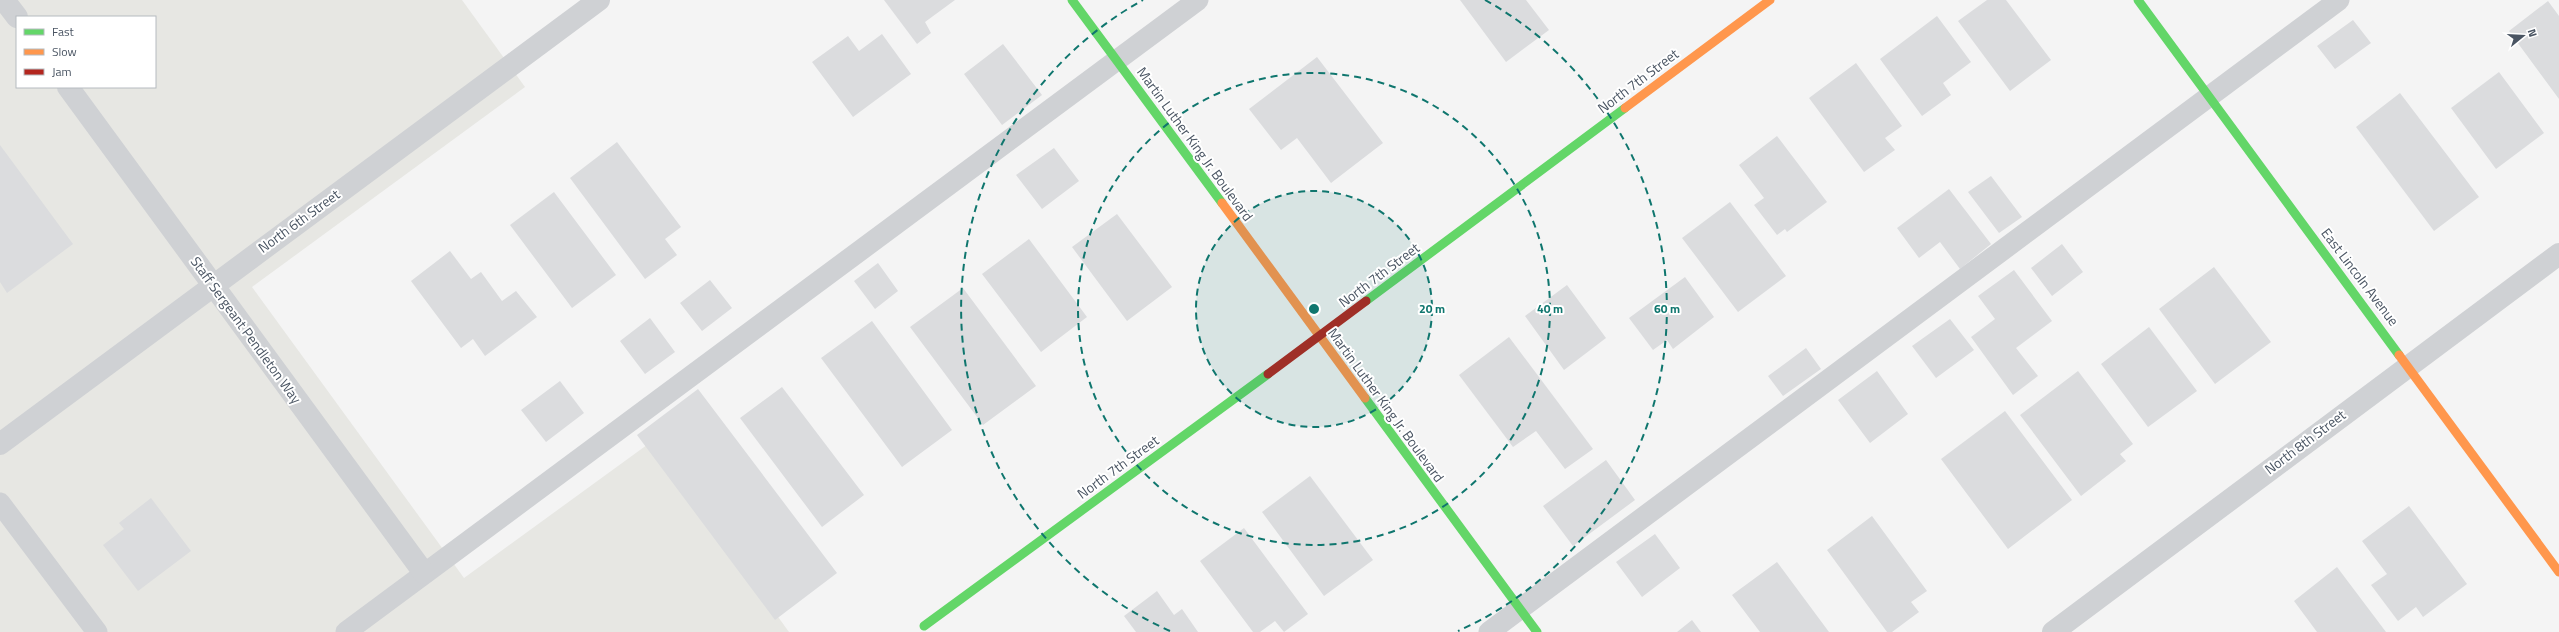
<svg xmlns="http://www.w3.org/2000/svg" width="2559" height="632" font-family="'Titillium Web',sans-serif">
  <rect width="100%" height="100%" fill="#f4f4f4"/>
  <path fill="#e7e7e3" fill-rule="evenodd" d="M0,0H462L525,87L252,287L464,578L651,442L789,632H0ZM17,17H155V87H17Z"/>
  <path fill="#dbdcde" d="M884,0H955L925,22L931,33L917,44Z
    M1460,0H1526L1549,30L1506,62Z
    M1987,0H2006L2051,60L2010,91L1958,21Z
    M2548,1L2559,16V99L2509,31Z
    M1937,16L1971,62L1943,83L1951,95L1922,116L1880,59Z
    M2353,20L2371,43L2335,69L2317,46Z
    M882,34L911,74L853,117L812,62L848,36L859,51Z
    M1003,44L1042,95L1002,125L964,74Z
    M1317,57L1383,143L1331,183L1297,138L1281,150L1249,109Z
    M1856,63L1902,126L1885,138L1895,150L1864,172L1809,98Z
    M2499,72L2544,133L2496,169L2451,108Z
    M2400,93L2479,197L2434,231L2356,127Z
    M1777,136L1827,202L1787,232L1785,229L1777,235L1754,205L1764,198L1739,165Z
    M617,142L681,227L665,239L677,255L645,279L570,178Z
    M0,145L73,244L7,293L0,282Z
    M1054,148L1079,181L1042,209L1016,175Z
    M1991,176L2022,217L1999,233L1968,192Z
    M1949,189L1991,244L1960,269L1940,242L1919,258L1897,228Z
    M554,192L616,275L572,308L510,225Z
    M1730,202L1786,276L1738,312L1682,238Z
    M1117,214L1172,287L1127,321L1072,247Z
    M1029,239L1087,317L1041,352L982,274Z
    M2062,244L2083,272L2052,296L2031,268Z
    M450,251L471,279L481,272L502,301L516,291L537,317L485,356L473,339L461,348L411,281Z
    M878,263L898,291L875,309L854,281Z
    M2214,267L2271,342L2215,384L2159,309Z
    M2014,270L2052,321L2016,348L2038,376L2013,395L1971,337L1995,319L1978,296Z
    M1685,277L1714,317L1673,349L1667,340L1653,350L1629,318Z
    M710,280L732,308L702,331L680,303Z
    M1567,285L1606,338L1564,370L1525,316Z
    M963,288L1036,386L983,425L910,327Z
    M650,318L675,352L645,374L620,341Z
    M1950,319L1974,350L1936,378L1912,346Z
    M872,321L952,430L902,467L821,358Z
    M2149,327L2197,391L2148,427L2101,364Z
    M1509,337L1593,449L1565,469L1536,431L1513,447L1459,375Z
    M1806,348L1821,369L1783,396L1768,376Z
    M1877,371L1908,414L1870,443L1838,400Z
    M2078,371L2133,444L2120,454L2126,461L2081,496L2020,415Z
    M560,381L584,413L546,442L521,410Z
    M782,387L864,495L822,527L740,418Z
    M698,389L837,573L775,620L637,435Z
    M2005,411L2072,500L2008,549L1941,459Z
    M1606,460L1635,500L1573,546L1543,506Z
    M1310,476L1373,560L1324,596L1262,512Z
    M151,498L191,551L138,591L103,545L124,529L119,523Z
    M2409,506L2467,584L2423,617L2416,607L2398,621L2371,585L2387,574L2362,541Z
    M1872,516L1927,591L1911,602L1919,612L1892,632H1887L1827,550Z
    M1244,528L1308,614L1284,632L1275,621L1260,632H1253L1200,561Z
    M1655,534L1680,568L1642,597L1616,562Z
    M1777,562L1829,632H1760L1732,595Z
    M2337,567L2386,632H2317L2294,601Z
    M1157,591L1174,615L1182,609L1198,632H1136L1124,616Z
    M1692,620L1701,632H1677Z"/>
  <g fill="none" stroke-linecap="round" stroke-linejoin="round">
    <path stroke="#cfd1d4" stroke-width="21" d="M0,503L97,632
      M346,632L1198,0
      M1489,632L2339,0"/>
    <path stroke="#cfd1d4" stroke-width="22" d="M4,0L17,17
      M68,87L424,573
      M0,444L599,0
      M2053,632L2559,254"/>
    <path stroke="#63d668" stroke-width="9" d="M1072,0L1222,203
      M2138,0L2399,355
      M1366,301L1625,108
      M1365,398L1537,632
      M924,626L1268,374"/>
    <path stroke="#ff974d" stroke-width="9" d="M1625,108L1770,0
      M1222,203L1365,398
      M2399,355L2559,572"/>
    <path stroke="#b3261e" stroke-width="9" d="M1268,374L1366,301"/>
  </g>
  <circle cx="1314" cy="309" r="118" fill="#0f766e" fill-opacity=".12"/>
  <g fill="none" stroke="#0f766e" stroke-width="2" stroke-dasharray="7 5">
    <circle cx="1314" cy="309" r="118"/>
    <circle cx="1314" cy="309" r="236"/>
    <path d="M1170 631A353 353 0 0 1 1143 0M1485 0A353 353 0 0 1 1458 631"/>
  </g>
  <g text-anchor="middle" stroke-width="4" stroke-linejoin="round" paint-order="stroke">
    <g font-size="14" fill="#495462" stroke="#fff">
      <text transform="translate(1638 81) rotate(-37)" y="5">North 7th Street</text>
      <text transform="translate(1195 144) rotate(54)" y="5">Martin Luther King Jr. Boulevard</text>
      <text transform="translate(299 221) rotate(-36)" y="5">North 6th Street</text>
      <text transform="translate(1379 275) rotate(-37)" y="5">North 7th Street</text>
      <text transform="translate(2360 277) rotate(53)" y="5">East Lincoln Avenue</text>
      <text transform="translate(246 330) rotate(54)" y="5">Staff Sergeant Pendleton Way</text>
      <text transform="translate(1386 405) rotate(54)" y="5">Martin Luther King Jr. Boulevard</text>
      <text transform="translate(2305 442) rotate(-37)" y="5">North 8th Street</text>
      <text transform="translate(1118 467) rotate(-36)" y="5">North 7th Street</text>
    </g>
  </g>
  <circle cx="1314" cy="309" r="6" fill="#0f766e" stroke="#fff" stroke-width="2"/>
  <g font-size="12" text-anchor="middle" font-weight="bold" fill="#0f766e" stroke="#fff" stroke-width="4" stroke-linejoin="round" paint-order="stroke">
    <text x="1432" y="313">20 m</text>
    <text x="1550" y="313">40 m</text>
    <text x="1667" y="313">60 m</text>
  </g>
  <rect x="16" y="16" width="140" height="72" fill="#ffffff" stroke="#b6bbc0"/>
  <rect x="24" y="29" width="20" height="6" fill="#63d668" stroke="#b6bbc0"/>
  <text x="52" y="36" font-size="12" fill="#495462">Fast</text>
  <rect x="24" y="49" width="20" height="6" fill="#ff974d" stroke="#b6bbc0"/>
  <text x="52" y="56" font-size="12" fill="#495462">Slow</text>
  <rect x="24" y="69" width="20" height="6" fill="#b3261e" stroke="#b6bbc0"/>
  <text x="52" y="76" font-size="12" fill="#495462">Jam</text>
  <g transform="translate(2523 36) rotate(72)" stroke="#ffffff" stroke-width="3" paint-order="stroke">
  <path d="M0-3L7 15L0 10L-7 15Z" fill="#495462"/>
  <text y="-6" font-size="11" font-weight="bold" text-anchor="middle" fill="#495462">N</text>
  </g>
</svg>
